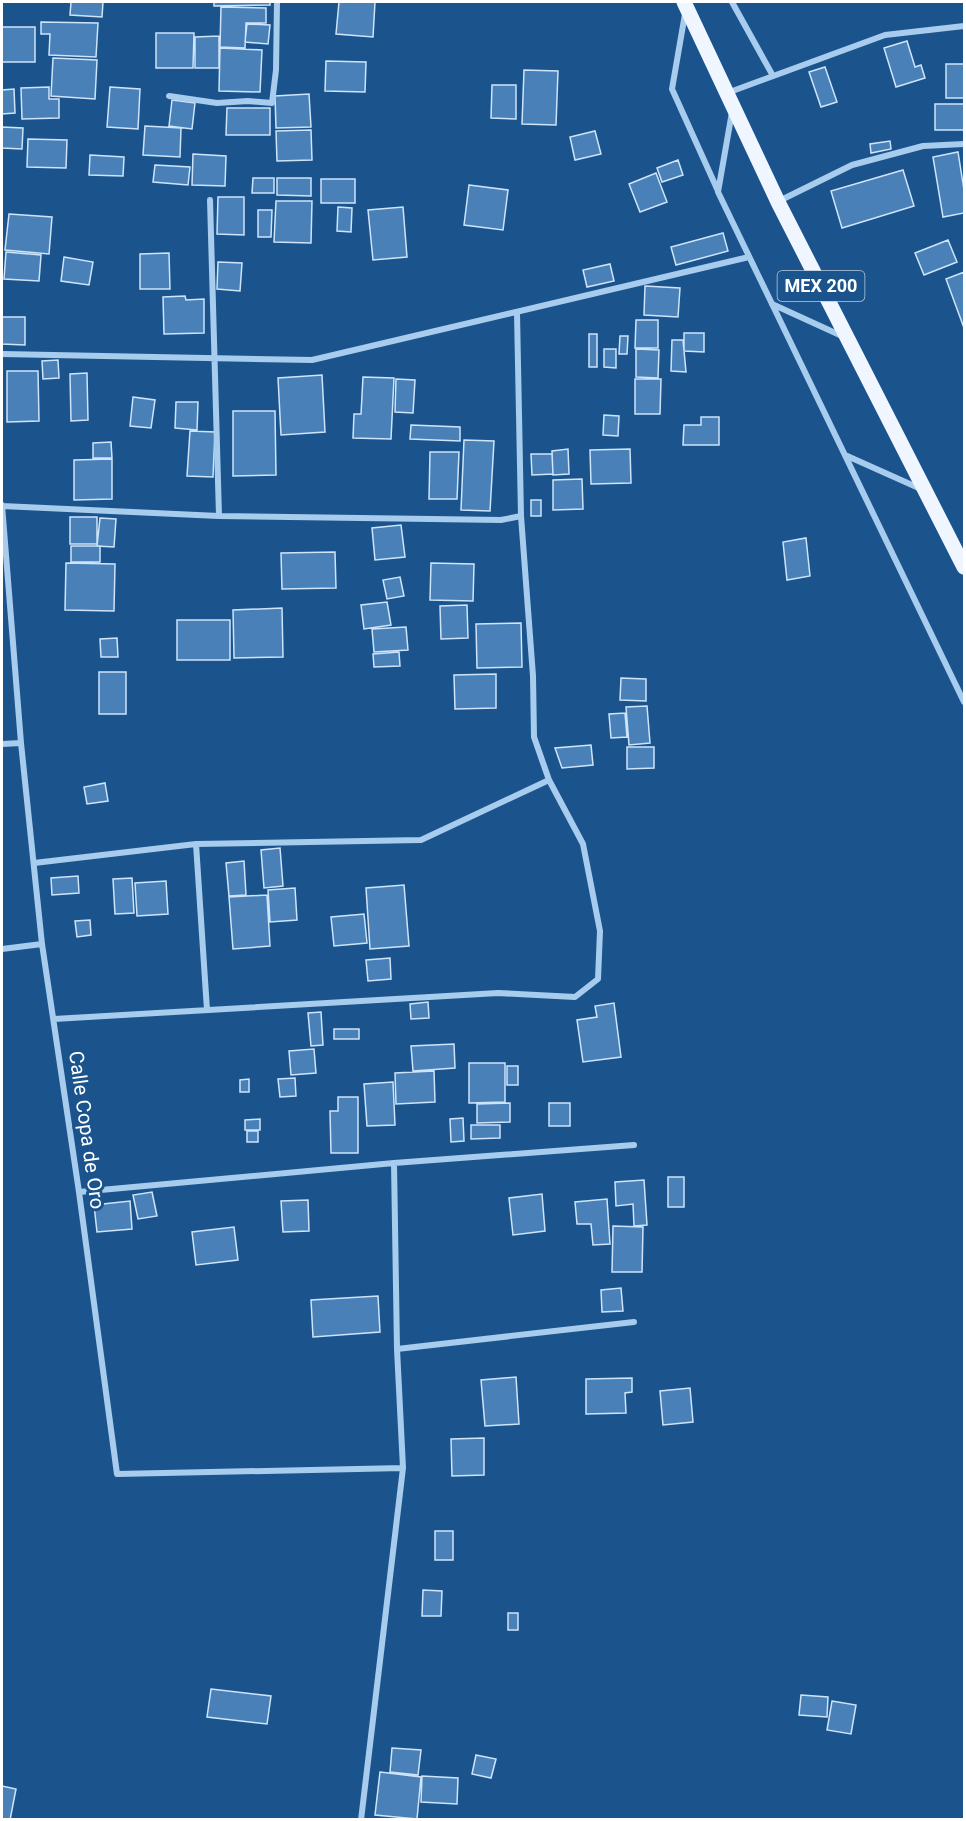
<svg xmlns="http://www.w3.org/2000/svg" width="966" height="1821" font-family="Roboto,sans-serif">
  <rect width="100%" height="100%" fill="#1b548d"/>
  <path fill="#4880b7" stroke="#cee4fa" stroke-width="1.5" d="M71,2H103L102,17L70,15Z
    M214,2H270V5L214,6Z
    M339,2H375L373,37L336,34Z
    M221,7L266,8V23H246L245,48L220,47Z
    M41,22L98,23L96,57L49,55L50,34H41Z
    M247,24L270,25L268,44L245,42Z
    M2,27H35V62H2Z
    M156,33H194L193,68H156Z
    M219,36V68H195V37Z
    M907,41L915,67L921,65L925,78L896,87L884,48Z
    M220,48L262,50L260,92L219,91Z
    M53,58L97,60L95,99L51,96Z
    M326,61L366,62L365,92L325,91Z
    M946,64H964V98H946Z
    M825,67L837,102L821,107L809,72Z
    M524,70L558,71L556,125L522,124Z
    M492,85H516V119L491,118Z
    M49,87V99H59V118L22,119L21,88Z
    M110,87L140,89L138,129L107,127Z
    M14,89L15,113L2,114V90Z
    M309,94L311,127L276,128L275,96Z
    M172,100L195,103L192,129L169,126Z
    M935,104H964V130H935Z
    M227,108H270V135H226Z
    M145,126L181,128L180,157L143,155Z
    M2,127L23,128L22,149L2,148Z
    M311,130L312,160L277,161L276,131Z
    M595,131L601,154L575,160L570,137Z
    M28,139L67,140L66,168L27,167Z
    M890,141L891,149L871,153L870,144Z
    M958,152L964,190V213L943,217L933,157Z
    M193,154L226,156L225,186L192,185Z
    M90,155L124,157L123,176L89,175Z
    M678,160L683,175L662,182L657,168Z
    M155,165L190,167L188,185L153,182Z
    M903,170L914,206L842,228L831,191Z
    M656,173L667,202L640,212L629,184Z
    M253,178H274V193H252Z
    M277,178H311V196L277,195Z
    M321,179H355V203H321Z
    M469,185L508,190L503,230L464,225Z
    M218,197H244V235L217,234Z
    M276,201H312L311,243L274,242Z
    M338,207L352,208L351,232L337,231Z
    M403,207L407,257L373,260L368,210Z
    M258,210H272L271,237H258Z
    M9,214L52,217L49,254L5,250Z
    M723,233L728,251L676,265L671,247Z
    M948,240L957,262L924,275L915,253Z
    M6,252L41,255L39,281L4,279Z
    M169,253L170,289H140V254Z
    M64,257L93,262L89,285L61,281Z
    M218,262L242,263L240,291L217,289Z
    M610,264L614,281L587,287L583,270Z
    M964,272V328L946,279Z
    M645,286L680,288L678,317L644,315Z
    M185,296L186,300L204,299V333L164,334L163,297Z
    M2,317H25V345L2,344Z
    M636,320H658V348H635Z
    M684,333H704V352L684,351Z
    M589,334H597V367H589Z
    M620,336H628L627,354H619Z
    M672,340H683L686,372L671,371Z
    M604,349H616V368L604,367Z
    M636,349L659,350L658,378L636,377Z
    M58,360L59,378L43,379L42,361Z
    M7,371H38L39,421L7,422Z
    M87,373L88,420L71,421L70,374Z
    M322,375L325,432L281,435L278,378Z
    M363,377L394,378L391,439L353,438L354,414H361Z
    M396,379L415,380L413,413L395,412Z
    M635,379H661L660,414H635Z
    M133,397L155,400L151,428L130,426Z
    M176,402H198L197,430L175,428Z
    M233,411H275L276,475L233,476Z
    M604,415L619,416L618,436L603,435Z
    M701,417H719V445H683L684,425H701Z
    M411,425L460,427V441L410,439Z
    M190,431L215,432L213,477L187,476Z
    M464,440L494,441L490,511L461,510Z
    M111,442L112,458H93V443Z
    M568,449L569,474L553,475L552,451Z
    M630,449L631,483L591,484L590,450Z
    M430,452H459L457,499H429Z
    M531,454H552L553,474L532,475Z
    M112,459V499L74,500V460Z
    M582,479L583,509L553,510V480Z
    M531,500H541V516H531Z
    M70,517H97V544H70Z
    M100,518L116,519L114,547L97,546Z
    M401,525L405,557L375,560L372,528Z
    M806,538L810,576L787,580L783,542Z
    M71,546H100V562H71Z
    M335,552L336,588L282,589L281,553Z
    M66,563L115,564L114,611L65,610Z
    M431,563L474,564L473,601L430,600Z
    M400,577L404,596L387,599L383,580Z
    M387,602L391,625L364,629L361,605Z
    M467,605L468,638L441,639L440,606Z
    M282,608L283,657L234,658L233,610Z
    M177,620H230V660H177Z
    M521,623L522,667L477,668L476,624Z
    M406,627L408,650L374,652L372,629Z
    M117,638L118,657H101L100,639Z
    M399,652L400,666L374,667L373,654Z
    M99,672H126V714H99Z
    M496,674V708L455,709L454,675Z
    M621,678L646,679V701L620,700Z
    M647,706L650,743L629,745L626,707Z
    M625,713L627,737L611,738L609,714Z
    M591,745L593,765L562,768L555,748Z
    M627,747H654V768L627,769Z
    M105,783L108,801L87,804L84,787Z
    M280,848L283,886L264,888L261,850Z
    M244,861L246,895L229,896L226,863Z
    M78,876L79,893L52,895L51,878Z
    M132,878L134,913L115,914L113,879Z
    M166,881L168,914L137,916L135,883Z
    M404,885L409,946L370,949L366,888Z
    M295,888L297,920L270,922L268,890Z
    M267,895L270,946L233,949L229,897Z
    M364,914L367,943L334,946L331,917Z
    M90,920L91,935L77,937L75,921Z
    M390,958L391,979L368,981L366,960Z
    M428,1002L429,1018L411,1019L410,1004Z
    M614,1003L621,1057L583,1062L577,1020L597,1017L595,1006Z
    M321,1012L323,1045L311,1046L308,1013Z
    M334,1029H359V1039H334Z
    M454,1044L455,1068L413,1071L411,1046Z
    M314,1049L316,1073L291,1075L289,1051Z
    M469,1063H505V1102L469,1103Z
    M507,1066H518V1085H507Z
    M434,1071L435,1102L396,1104L395,1073Z
    M295,1078L296,1096L280,1097L278,1079Z
    M249,1079V1092H240V1080Z
    M393,1082L395,1125L367,1126L364,1084Z
    M338,1097H358V1153H331L330,1111H338Z
    M510,1103V1122L477,1123V1104Z
    M549,1103H570V1126H549Z
    M463,1118L464,1141L451,1142L450,1119Z
    M260,1119V1130H245V1120Z
    M471,1125H500V1138L471,1139Z
    M247,1131H258V1142H247Z
    M668,1177H684V1207H668Z
    M644,1180L647,1225L634,1226L633,1204L616,1206L615,1182Z
    M152,1192L157,1216L138,1219L133,1195Z
    M542,1194L545,1231L513,1235L509,1198Z
    M607,1199L610,1244L593,1245L591,1224H577L575,1202Z
    M308,1200L309,1231L283,1232L281,1201Z
    M130,1201L132,1229L97,1232L94,1205Z
    M613,1226L643,1227L642,1272H612Z
    M234,1227L238,1260L196,1265L192,1232Z
    M621,1288L623,1311L602,1312L601,1290Z
    M378,1296L380,1332L313,1337L311,1300Z
    M516,1377L519,1424L485,1426L481,1380Z
    M632,1378V1392L625,1393L626,1413L586,1414V1379Z
    M690,1388L693,1422L663,1425L660,1391Z
    M484,1438V1475L452,1476L451,1439Z
    M435,1531H453V1560H435Z
    M423,1590L442,1591L441,1616H422Z
    M508,1613H518V1630H508Z
    M211,1689L271,1696L267,1724L207,1717Z
    M801,1695L828,1697L827,1717L799,1715Z
    M832,1701L856,1705L851,1734L827,1730Z
    M392,1748L421,1750L418,1775L390,1772Z
    M476,1755L496,1759L491,1778L472,1774Z
    M380,1772L421,1777L417,1819L375,1815Z
    M422,1776L458,1778L457,1804L421,1802Z
    M2,1786L16,1789L10,1820H2Z"/>
  <g fill="none" stroke-linecap="round" stroke-linejoin="round">
    <path stroke="#a8cced" stroke-width="6" d="M732,2L773,76
      M685,14L672,89L718,191
      M727,93L885,35L964,26
      M169,96L217,103L248,101L272,103L276,70L277,2
      M732,112L718,192L964,702
      M210,200L219,516
      M779,201L852,165L923,146L964,144
      M772,304L842,336
      M2,354L312,360L749,257
      M845,455L921,489
      M2,505L21,743L42,944L79,1192L117,1474L403,1468
      M2,506L219,516L501,520L521,516
      M2,744L21,743
      M196,844L207,1010
      M34,863L196,844L421,840L549,780
      M2,949L42,944
      M54,1019L498,993L575,997L598,979L600,931L583,844L549,780L534,737L533,676L521,516L517,313
      M79,1192L394,1163L634,1145
      M397,1349L634,1322
      M361,1820L403,1468L397,1349L394,1163"/>
    <path stroke="#eff6ff" stroke-width="15" d="M684,2L778,202L964,567"/>
  </g>
  <g text-anchor="middle" stroke-width="6" stroke-linejoin="round" paint-order="stroke">
    <rect fill="#1b548d" stroke="#bcd" stroke-width="1.5" x="777.5" y="271" width="87" height="30" rx="4.5"/>
    <g font-size="18" font-weight="bold" fill="#fff">
      <text x="821" y="292">MEX 200</text>
    </g>
    <g font-size="20" fill="#fff" stroke="#1b548d">
      <text transform="translate(87 1130) rotate(82)" y="7">Calle Copa de Oro</text>
    </g>
  </g>
  <rect width="966" height="1821" fill="none" stroke="#ffffff" stroke-width="6"/>
</svg>
